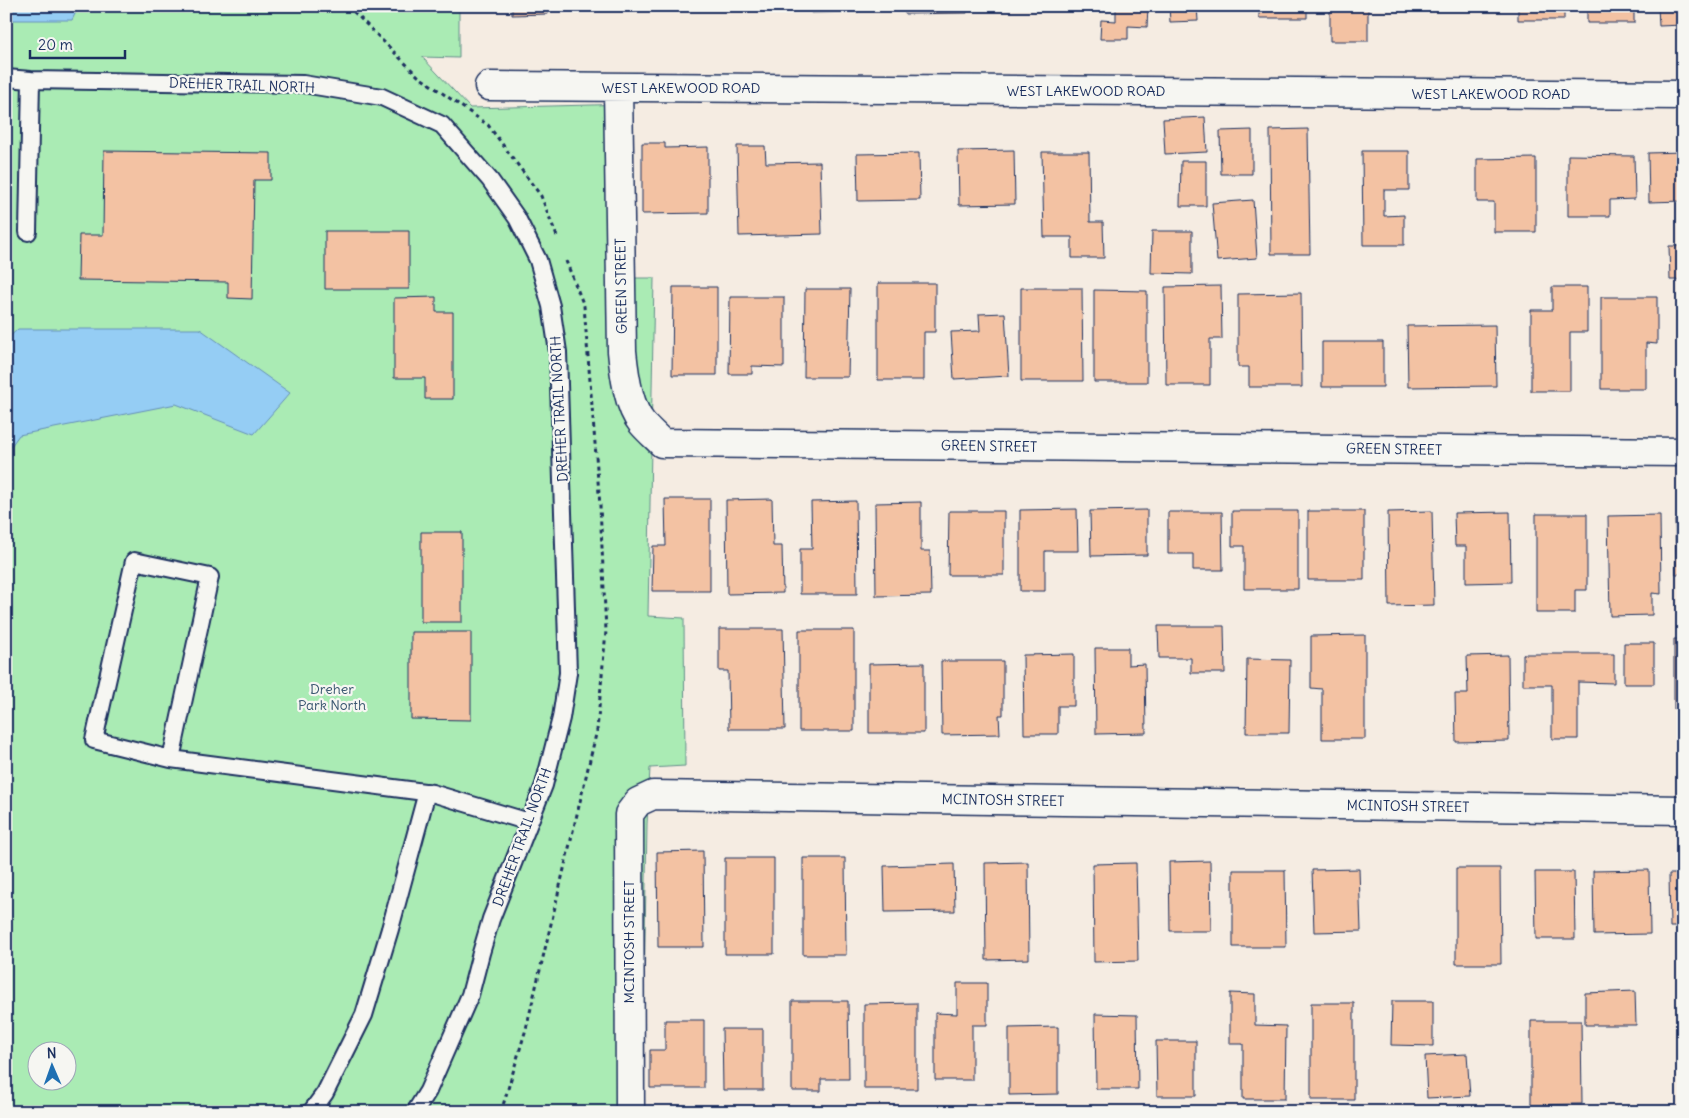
<svg xmlns="http://www.w3.org/2000/svg" width="1689" height="1118" font-family="Delius,sans-serif">
  <rect width="100%" height="100%" fill="#f5ece2"/>
  <filter id="ink" filterUnits="userSpaceOnUse"><feTurbulence type="fractalNoise" baseFrequency=".02" numOctaves="2"/><feDisplacementMap in="SourceGraphic" scale="10" xChannelSelector="R" yChannelSelector="G"/><feConvolveMatrix kernelMatrix="1 2 1 2 8 2 1 2 1" color-interpolation-filters="sRGB"/></filter>
  <g filter="url(#ink)">
    <path fill="#aaebb4" stroke="#628d89" fill-rule="evenodd" d="M6,6H459V58L422,57L470,108L632,104L635,278H654L648,616L684,618L685,766L650,768L647,824L642,1112H6ZM38,1050H68V1080H38Z"/>
    <path fill="#95cdf4" stroke="#648eb8" d="M6,6H79L72,20H6Z
      M18,329H200L290,393L254,434L176,404L19,435L6,453V340Z"/>
    <path fill="#f3c2a3" stroke="#1b2f5e" d="M512,6H548V14L512,15Z
      M726,6H771V11H726Z
      M811,6H858V12L811,13Z
      M904,6H967V13L905,14Z
      M1116,6H1148L1147,27L1128,26V39H1100L1101,20L1116,21Z
      M1169,6H1197L1198,21L1170,22Z
      M1259,6H1307V18H1259Z
      M1330,6H1368V41H1330Z
      M1518,6H1564V20H1518Z
      M1587,6H1634V23H1587Z
      M1658,6H1683V25L1659,26Z
      M1205,117L1207,152L1165,154L1163,119Z
      M1308,129L1310,254H1271L1270,130Z
      M1252,130V174H1221L1220,131Z
      M642,143H665V148L708,147V213L642,214Z
      M737,146H765L766,163L820,162L822,234L739,236Z
      M1014,150L1015,204L959,205L958,151Z
      M104,151L271,153V180H254L252,299L228,298V282L78,280L79,235H103Z
      M1362,151H1409V190H1384V216L1404,215V245H1363Z
      M1042,152H1089L1090,222H1103L1104,258H1072V237H1044Z
      M1683,152V201L1649,202L1648,153Z
      M919,153L920,200L858,201L857,154Z
      M1568,155L1634,156L1635,199L1610,200V216H1568Z
      M1536,158V232H1494V202H1477V159Z
      M1181,161H1206V206H1180Z
      M1253,200L1257,258L1217,261L1212,203Z
      M325,231H409V289H325Z
      M1152,231H1192V274L1151,273Z
      M1669,246H1683V280H1670Z
      M878,283H935V332H924V380H878Z
      M1221,286L1222,339H1210V385H1166L1165,287Z
      M673,287H717V375H672Z
      M1552,287H1587V332H1570V391H1531V310H1552Z
      M1021,288H1082L1083,381H1021Z
      M805,289H850L848,377H804Z
      M1094,290L1147,291V382H1094Z
      M1301,293L1302,387H1249V367H1238V294Z
      M436,297V312H453V399H425V378H394V298Z
      M730,297H784V367L752,366V374H729Z
      M1601,297H1657V344L1646,343V389H1601Z
      M1005,313L1009,376L954,379L951,332L980,331L979,314Z
      M1495,325L1496,386L1408,387L1407,326Z
      M1322,342H1383V387H1322Z
      M665,499H710V591H652L653,546H666Z
      M772,499L773,546H782L783,593L727,594L726,500Z
      M856,501L857,594H800V549H812L811,502Z
      M921,502V551H930L931,595L876,596L875,503Z
      M1077,509L1078,551H1045V591H1020V510Z
      M1147,510V555L1091,556L1090,511Z
      M949,511H1004V575H948Z
      M1232,511H1298V589H1244V546H1232Z
      M1308,511H1364V580H1308Z
      M1432,511L1434,605L1389,606L1388,512Z
      M1168,512H1222L1223,570H1193V554H1168Z
      M1510,512L1511,582L1466,583V546H1455L1454,513Z
      M1536,514H1587V590H1575V613H1536Z
      M1660,515L1661,594L1652,593V615L1610,616L1608,516Z
      M1675,520H1683V574H1676Z
      M421,532H462V622H421Z
      M1158,626H1224L1225,673H1191V658H1159Z
      M719,629H783L785,729H729L728,671H719Z
      M799,630H854V731H799Z
      M411,632H471V720L411,719Z
      M1365,635V739H1322V689L1311,688V636Z
      M1674,639H1683V709H1674Z
      M1624,643H1654V684H1624Z
      M1095,648H1128V665L1145,664L1146,733L1096,734Z
      M1074,654V706H1058V734H1024L1023,655Z
      M1523,654H1614V683L1578,682V739H1552V685H1523Z
      M1508,655L1509,741L1456,742L1455,694H1468L1467,656Z
      M1247,659L1290,660L1289,733H1246Z
      M941,661H1003V715H999L1000,734L942,735Z
      M924,663V733H869V664Z
      M703,851L704,947H658L657,852Z
      M725,858H774V954H725Z
      M803,858H845L846,955H803Z
      M1210,861L1211,931H1170L1169,862Z
      M1028,862L1029,959L986,960L985,863Z
      M1136,863L1138,961L1094,962L1093,864Z
      M954,864L955,911L885,912L884,866Z
      M1456,868H1500L1501,964H1456Z
      M1359,869L1361,931L1314,932L1312,870Z
      M1233,870H1285L1286,947H1233Z
      M1649,870L1650,934L1594,935L1593,871Z
      M1535,872H1574L1575,939H1536Z
      M1669,874H1683V927H1670Z
      M957,983H987V1025H972V1080H935V1013L957,1014Z
      M1635,991L1636,1025H1585V993Z
      M1230,993L1255,994V1025L1286,1026L1285,1099H1243V1044H1230Z
      M792,1001H848L849,1079H821V1091H792Z
      M1392,1001H1433V1046L1391,1045Z
      M917,1003V1089H864V1004Z
      M1311,1003H1354V1100H1311Z
      M1095,1014L1137,1015L1138,1089H1096Z
      M665,1020H704V1088H650V1050H665Z
      M1531,1021H1581L1582,1104L1531,1105Z
      M1058,1027V1094L1009,1095V1028Z
      M722,1029H763V1090H723Z
      M1156,1041H1196V1096H1157Z
      M1467,1054L1470,1096L1427,1098L1425,1056Z"/>
    <g fill="none" stroke-linecap="round" stroke-linejoin="round">
      <defs>
        <path id="lane" d="M6,78L31,80L303,84L382,97L442,125L490,180L517,218L538,260L551,306L558,352L568,673L561,718L544,785L491,919L481,953L470,995L428,1091L415,1112
          M28,232L31,80
          M171,759L94,740L134,561L210,577L171,759L432,793L529,822
          M311,1112L325,1093L364,1015L390,929L427,792"/>
        <path id="street" d="M489,86L1683,95
          M618,87L622,351C624,372 628,406 642,423C648,430 656,437 662,443L1683,452
          M630,1112L629,814L638,802L653,795L1683,810"/>
      </defs>
      <use href="#lane" stroke="#1b2f5e" stroke-width="20"/>
      <use href="#street" stroke="#1b2f5e" stroke-width="31"/>
      <path stroke="#1b2f5e" stroke-width="3" stroke-dasharray="4 4" stroke-linecap="butt" d="M348,6L418,76L488,125L541,196L558,239
        M501,1112L526,1029L597,730L606,631L600,506L584,306L566,261"/>
      <use href="#lane" stroke="#f6f6f2" stroke-width="16"/>
      <use href="#street" stroke="#f6f6f2" stroke-width="28"/>
    </g>
  </g>
  <g text-anchor="middle" stroke-width="4.5" stroke-linejoin="round" paint-order="stroke">
    <g font-size="14" fill="#1b2f5e" stroke="#f6f6f2">
      <text transform="translate(242 85) rotate(2)" y="5">DREHER TRAIL NORTH</text>
      <text x="681" y="93">WEST LAKEWOOD ROAD</text>
      <text x="1086" y="96">WEST LAKEWOOD ROAD</text>
      <text x="1491" y="99">WEST LAKEWOOD ROAD</text>
      <text transform="translate(621 286) rotate(-91)" y="5">GREEN STREET</text>
      <text transform="translate(559 409) rotate(-93)" y="5">DREHER TRAIL NORTH</text>
      <text transform="translate(989 446) rotate(1)" y="5">GREEN STREET</text>
      <text transform="translate(1394 449) rotate(1)" y="5">GREEN STREET</text>
      <text transform="translate(1003 800) rotate(1)" y="5">MCINTOSH STREET</text>
      <text transform="translate(1408 806) rotate(1)" y="5">MCINTOSH STREET</text>
      <text transform="translate(522 837) rotate(-70)" y="5">DREHER TRAIL NORTH</text>
      <text transform="translate(629 942) rotate(-90)" y="5">MCINTOSH STREET</text>
    </g>
    <g font-size="14" fill="#38556f" stroke="#f6f6f2">
      <text x="332" y="694">Dreher<tspan x="332" dy="16">Park North</tspan></text>
    </g>
  </g>
  <rect width="1689" height="1118" fill="none" stroke="#f6f6f2" stroke-width="25"/>
  <rect x="12" y="12" width="1664" height="1093" fill="none" stroke="#1b2f5e" stroke-width="2" filter="url(#ink)"/>
  <g transform="translate(52 1066) rotate(358)"><circle r="24" fill="#f6f6f2" stroke="#9ea6b7"/>
  <path d="M0-4L9 19L0 12L-9 19Z" fill="#1f6fb2"/>
  <text y="-8" font-size="14" font-weight="bold" text-anchor="middle" fill="#1b2f5e">N</text>
  </g>
  <path d="M30 50v8h95v-8" fill="none" stroke="#1b2f5e" stroke-width="2.5"/>
  <text x="38" y="50" font-size="15" fill="#1b2f5e" stroke="#f6f6f2" stroke-width="4" paint-order="stroke">20 m</text>
</svg>
